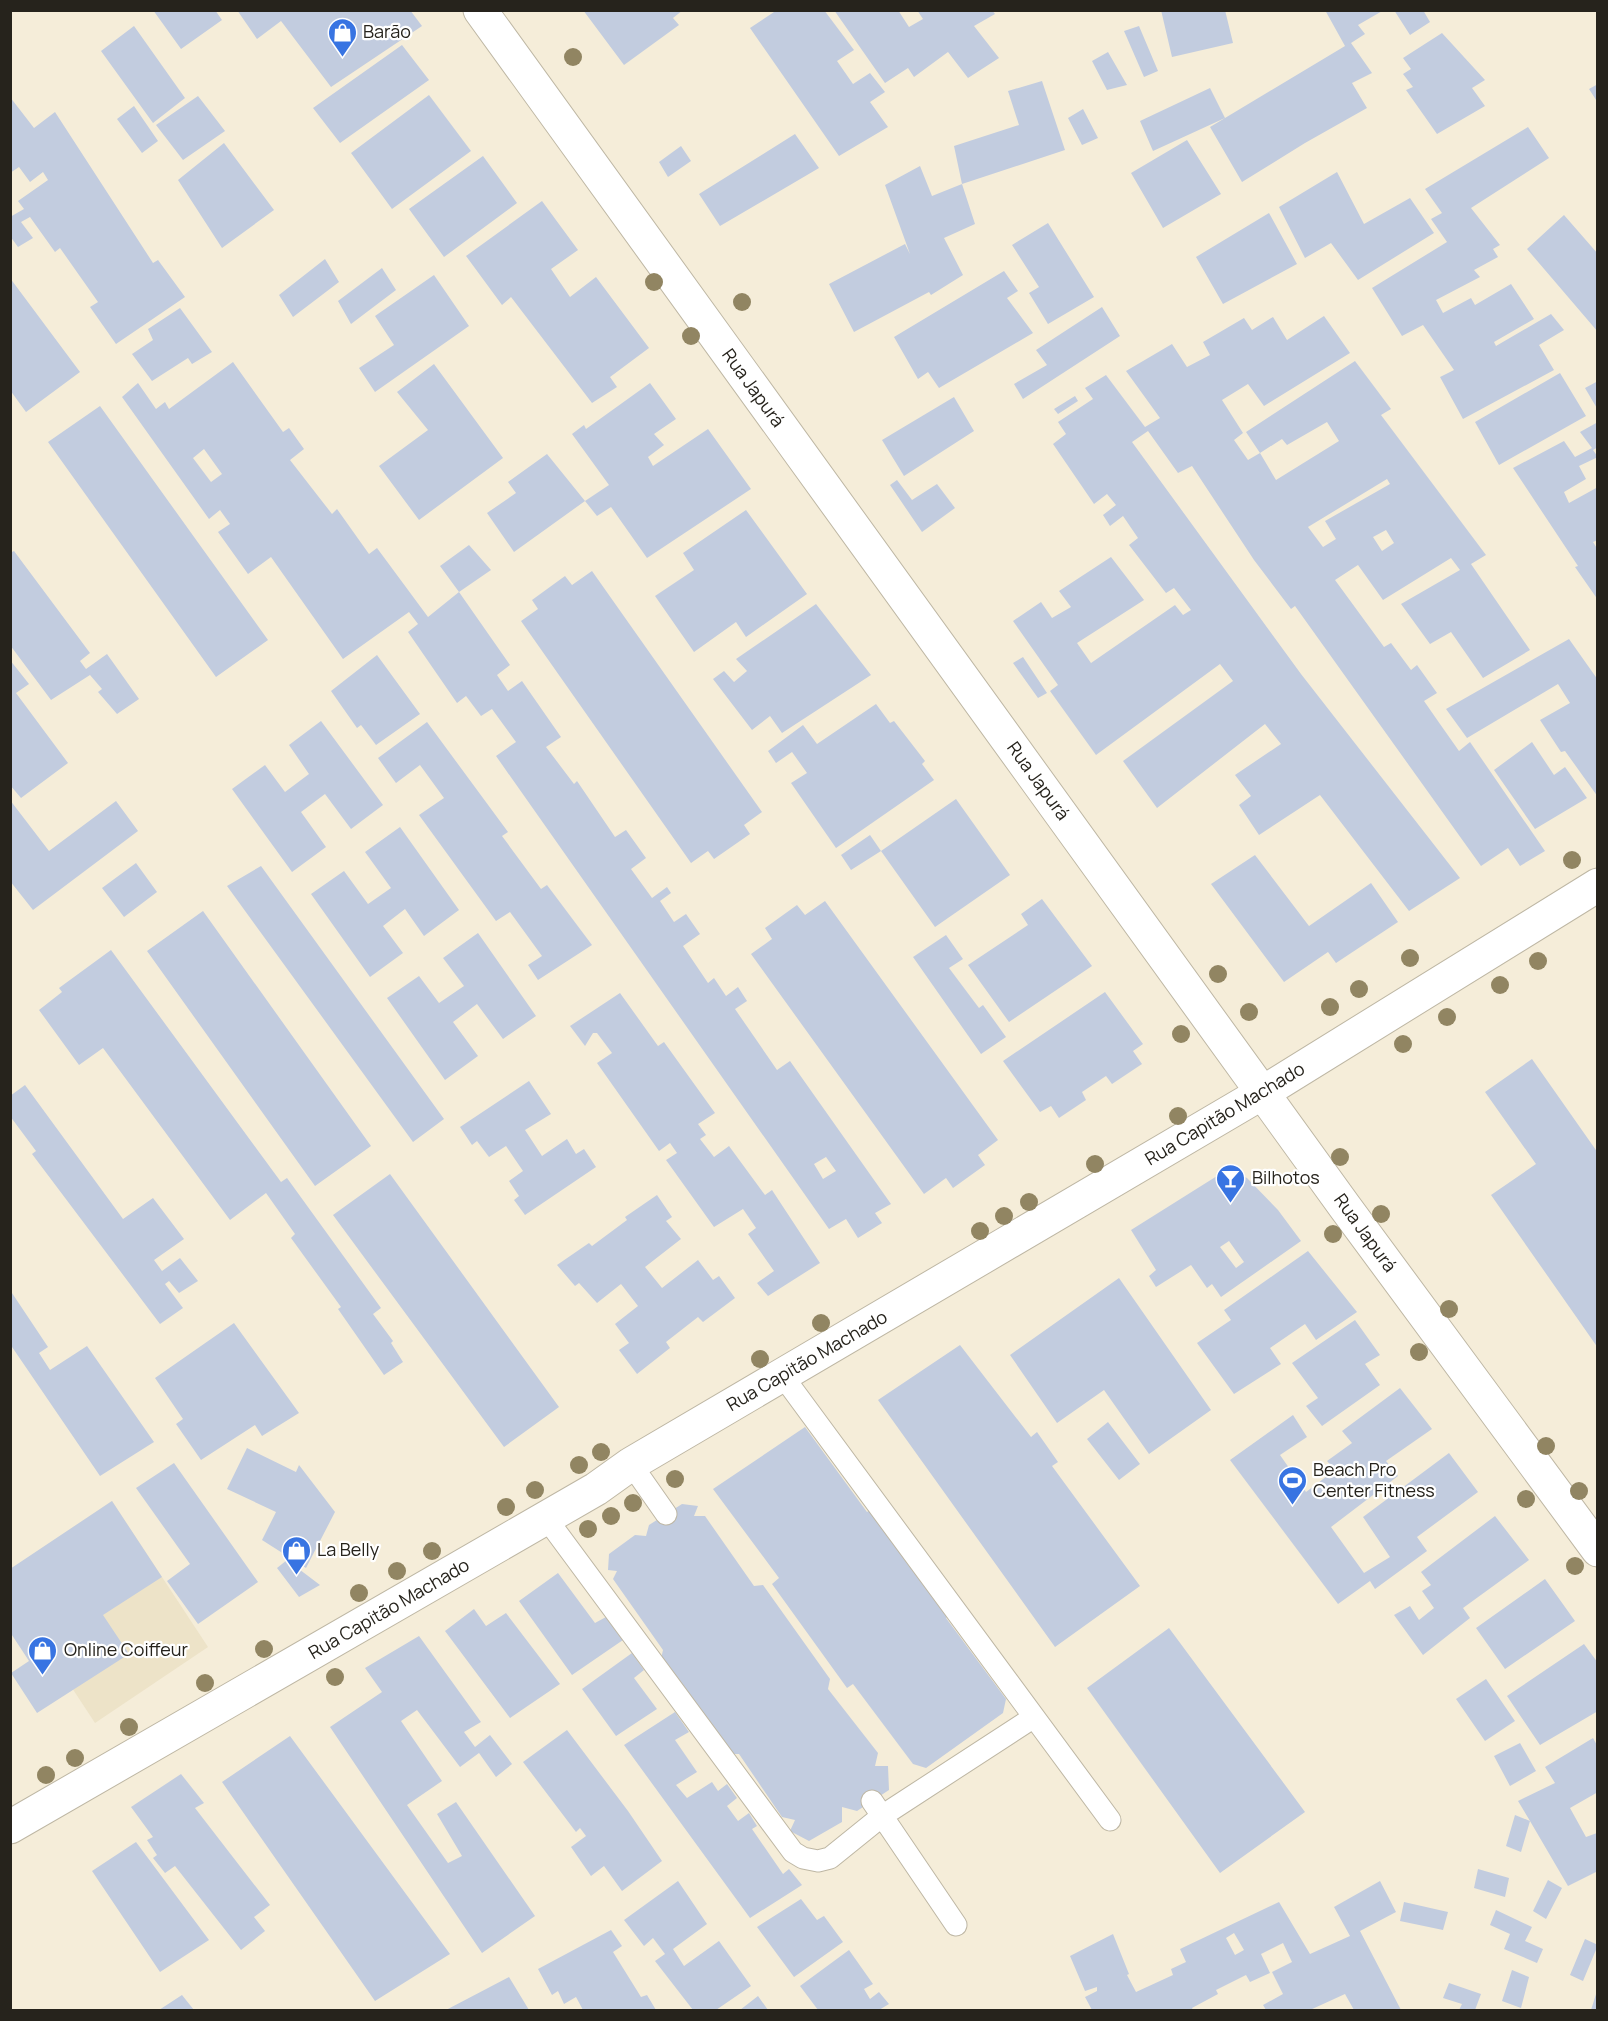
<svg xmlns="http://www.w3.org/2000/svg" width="1608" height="2021" font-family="Manrope,sans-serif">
  <rect width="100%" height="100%" fill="#f5edd9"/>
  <path fill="#ede3c8" d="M112,1501L208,1647L95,1723L11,1595V1569Z"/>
  <path fill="#c2ccdf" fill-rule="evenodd" d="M153,10H215L222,20L181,49Z
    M237,10H410L422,26L331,87L281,21L257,39Z
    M583,10H683L673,18L679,25L624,65Z
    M777,10H824L854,50L837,61L853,84L870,73L885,92L870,102L888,127L839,156L750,28Z
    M834,10H898L909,27L923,19L917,10H992L995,14L974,26L999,58L968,78L948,52L914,77L908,68L885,83Z
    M1161,10H1225L1233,43L1172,57Z
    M1325,10H1384L1358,25L1365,34L1351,43L1372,73L1352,83L1367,108L1305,143L1242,182L1210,127L1225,118L1153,151L1140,121L1210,88L1225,118L1345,46Z
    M1394,10H1423L1430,22L1410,35Z
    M134,26L185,98L153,123L101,51Z
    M1139,26L1158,71L1144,77L1124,31Z
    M1442,33L1485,80L1472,88L1485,106L1437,134L1406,90L1413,87L1403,74L1411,69L1403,58Z
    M402,45L429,80L340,143L313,108Z
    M1108,52L1127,85L1107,90L1092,61Z
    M1042,81L1065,150L962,184L954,146L1019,125L1008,91Z
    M1598,84V103L1589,89Z
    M429,95L471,151L392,209L351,153Z
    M198,96L225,131L183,160L156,125Z
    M10,97L34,128L55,112L153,263L158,260L185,297L116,344L90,307L98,302L60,248L55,252L30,217L21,222L33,238L18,247L10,236V217L24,209L18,201L48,180L43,172L30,182L19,167L10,173Z
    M134,106L158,141L142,153L117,119Z
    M1083,109L1098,138L1082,145L1068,118Z
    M1528,127L1549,158L1471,208L1500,245L1493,249L1498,257L1474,270L1480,277L1436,300L1443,313L1471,298L1475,305L1511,284L1534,319L1494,342L1496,346L1551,314L1564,330L1539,345L1554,370L1463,419L1440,377L1454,370L1423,325L1402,336L1372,288L1447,242L1431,219L1442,213L1425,189Z
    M795,134L819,168L720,226L699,194Z
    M1187,140L1221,194L1163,228L1131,173Z
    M224,143L274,210L222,248L178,180Z
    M681,146L691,161L668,177L659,162Z
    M483,156L517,203L444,257L409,209Z
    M920,166L932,196L962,184L975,224L944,238L963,275L931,295L929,292L854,332L829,284L905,244L910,254L885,185Z
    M1337,172L1364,224L1410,198L1434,233L1358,280L1331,243L1305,258L1279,207Z
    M542,201L578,250L551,269L570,297L596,277L649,348L610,377L617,387L592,403L511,297L502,305L466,256Z
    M1269,213L1297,264L1223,304L1196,257Z
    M1564,215L1598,254V332L1527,249Z
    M1048,223L1094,297L1048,324L1029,293L1039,287L1012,245Z
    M325,259L339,282L293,317L279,295Z
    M382,268L396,290L351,324L338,301Z
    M1004,271L1018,291L1007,298L1033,333L939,388L928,372L918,379L894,337Z
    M434,275L469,326L375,392L359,368L394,345L375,316Z
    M10,278L80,372L26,412L10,390Z
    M1102,307L1120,336L1023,399L1014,384L1047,365L1036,350Z
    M180,308L212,352L192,364L188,358L152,381L132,354L153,340L148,329Z
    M1324,316L1350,353L1264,406L1248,384L1222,400L1243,433L1234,440L1248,460L1260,453L1276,480L1339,441L1327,422L1287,445L1282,439L1260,453L1246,432L1355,361L1391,409L1381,415L1486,555L1471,564L1530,650L1483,678L1451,632L1430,644L1401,604L1460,570L1451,558L1383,600L1358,565L1335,580L1384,647L1391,643L1411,670L1417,665L1437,693L1424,701L1440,724L1459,751L1470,742L1545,851L1520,866L1508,848L1481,866L1295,606L1291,609L1254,560L1192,466L1178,473L1148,431L1132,442L1301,674L1460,878L1409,911L1320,795L1259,835L1239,805L1251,796L1235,775L1281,744L1265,724L1157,808L1123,761L1233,681L1220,664L1096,755L1050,691L1058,685L1013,621L1041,602L1052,618L1071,607L1059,591L1111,557L1144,600L1077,643L1091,663L1175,605L1183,615L1191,610L1174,588L1166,593L1129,545L1138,538L1123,516L1110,526L1103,515L1116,505L1107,494L1094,504L1053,444L1066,434L1058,422L1093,399L1085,388L1106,375L1145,427L1160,418L1126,371L1172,344L1187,367L1210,355L1203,342L1244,318L1252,330L1273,317L1287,340ZM1387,479L1390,484L1325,521L1336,539L1323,547L1308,527ZM1386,530L1394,543L1382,551L1373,537Z
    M233,362L283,432L289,428L304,449L290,460L332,514L337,509L369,554L377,548L428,617L459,592L510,665L497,675L508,691L522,681L561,737L546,747L574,784L577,781L615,837L626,830L646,858L631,869L652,898L667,887L671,893L660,901L674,922L686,914L700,934L683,946L708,983L714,978L726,996L738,987L747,1001L735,1009L777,1070L790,1061L891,1204L875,1213L882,1223L858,1238L846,1219L829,1229L496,756L516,742L492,709L481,716L466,696L457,703L408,632L418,624L409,612L343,659L271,557L248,574L218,532L230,524L220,510L209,519L122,397L138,383L156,409L165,402L169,409ZM204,449L222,474L211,482L193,458ZM826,1157L836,1171L823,1179L814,1164Z
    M434,364L503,458L419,520L379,466L428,430L397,392Z
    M1560,373L1586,416L1499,465L1475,422Z
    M1598,381V410L1585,388Z
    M650,383L676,419L654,434L664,445L648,457L653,466L708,429L751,489L647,558L611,507L597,516L585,501L514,552L487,513L516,493L508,482L547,454L585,501L609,485L572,434L584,425L586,429Z
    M1075,396L1078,401L1058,414L1054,409Z
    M954,397L974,431L904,476L882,440Z
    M100,406L268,640L216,677L48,442Z
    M1598,422V447L1593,450L1598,457L1579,466L1586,479L1564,492L1569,503L1598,487V540L1593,542L1598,550V600L1575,567L1578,566L1513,468L1564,441L1575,457L1592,448L1580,432Z
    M897,480L912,500L937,484L955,508L922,532L890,485Z
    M746,510L807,594L746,637L736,622L694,652L655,596L694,570L683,553Z
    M469,545L491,570L459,592L440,566Z
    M14,551L90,653L80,661L86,669L107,654L139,699L117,714L98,692L102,689L90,675L51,700L10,645V553Z
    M592,571L762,812L744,825L750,834L714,859L708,851L691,863L521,621L538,609L532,600L565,576L572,585Z
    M816,604L871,675L782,733L770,716L752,730L713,679L724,671L734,682L747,671L736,659Z
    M1569,639L1598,680V797L1565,751L1561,752L1540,720L1570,703L1558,684L1467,738L1446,709Z
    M377,655L420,714L376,745L361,725L357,728L331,691Z
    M1023,657L1047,693L1038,698L1013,663Z
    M10,660L29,684L16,693L68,763L21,798L10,785Z
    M876,704L890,723L894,721L925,761L922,764L934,780L836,848L791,783L807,773L792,752L776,763L768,751L803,725L817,744Z
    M321,721L383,805L351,829L325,794L301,812L326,847L292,872L232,789L265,765L285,792L309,774L289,745Z
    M427,722L508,832L502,836L541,889L547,885L592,945L538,980L528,965L542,956L510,912L496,921L419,815L444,798L420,765L396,783L378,758Z
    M1532,742L1554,775L1565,767L1587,798L1535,829L1494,770Z
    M956,799L1010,875L935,927L881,851Z
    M10,800L49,851L116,801L138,831L33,910L10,881Z
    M400,827L459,910L424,936L405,909L383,926L403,953L370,977L311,894L344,871L368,904L391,888L365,852Z
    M870,835L881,851L851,870L841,855Z
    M1255,855L1309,926L1371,883L1398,922L1336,963L1328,952L1284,982L1211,884Z
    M136,863L157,892L124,917L102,888Z
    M261,866L444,1119L413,1142L227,886Z
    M1042,899L1092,966L1009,1022L968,965L1028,925L1021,914Z
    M825,901L998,1140L978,1155L985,1165L953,1188L946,1178L924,1194L751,954L772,939L765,928L797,905L805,915Z
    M203,911L371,1146L315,1186L147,951Z
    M478,933L536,1016L503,1039L477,1004L453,1022L478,1056L445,1080L387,998L419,976L439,1003L464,986L443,958Z
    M946,935L963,959L949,968L979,1008L983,1005L1006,1037L981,1054L913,957Z
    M111,950L281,1182L287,1178L381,1308L373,1314L393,1341L391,1343L403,1362L384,1375L338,1309L341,1307L291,1238L295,1234L266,1193L230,1220L103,1048L79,1065L39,1010L62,992L59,988Z
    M1105,992L1143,1044L1133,1051L1142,1064L1112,1084L1106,1076L1082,1092L1086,1100L1059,1118L1051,1106L1040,1112L1003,1061Z
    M620,993L658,1046L664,1042L715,1113L698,1124L706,1135L700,1139L714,1157L729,1146L765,1195L772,1190L820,1263L768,1296L757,1283L774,1271L748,1234L756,1228L743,1209L714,1227L666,1160L677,1153L670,1143L659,1151L597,1063L612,1053L597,1033H593L585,1046L570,1026Z
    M1532,1059L1598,1153V1348L1491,1195L1536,1164L1485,1092Z
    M529,1081L551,1114L525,1130L542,1156L567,1139L576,1154L584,1149L596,1167L525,1215L514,1200L519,1196L509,1181L523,1171L506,1146L489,1157L477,1141L472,1145L460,1127Z
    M25,1085L123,1219L153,1198L184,1239L154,1260L162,1271L180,1258L198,1281L179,1293L169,1281L165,1284L183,1308L160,1324L32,1154L36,1151L10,1116V1096Z
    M1233,1171L1247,1178L1278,1210L1301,1241L1221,1297L1212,1284L1207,1288L1191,1265L1156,1287L1149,1276L1156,1270L1131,1230L1217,1176ZM1229,1241L1244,1262L1236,1268L1220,1247Z
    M390,1174L559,1407L504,1447L333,1215Z
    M657,1195L672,1217L666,1221L681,1239L645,1267L662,1288L698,1260L713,1280L719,1276L735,1298L703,1322L698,1317L666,1342L670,1348L637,1374L619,1350L629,1343L615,1324L638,1306L621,1284L597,1303L579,1283L575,1286L557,1265L589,1243L592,1246L627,1220L625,1217Z
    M1308,1251L1357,1312L1316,1340L1305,1324L1270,1348L1281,1364L1234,1394L1197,1343L1231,1320L1224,1310Z
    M1119,1278L1211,1410L1149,1454L1104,1390L1057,1423L1010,1355Z
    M10,1290L48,1347L39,1353L50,1370L87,1346L154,1442L100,1476L10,1344Z
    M1355,1320L1380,1355L1365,1364L1380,1385L1322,1426L1306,1406L1318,1398L1292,1363Z
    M234,1323L299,1413L262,1436L255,1425L201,1460L176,1424L183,1419L155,1378Z
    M960,1345L1031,1437L1037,1432L1058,1462L1052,1466L1140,1586L1055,1647L878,1400Z
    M1400,1388L1432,1429L1386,1461L1398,1476L1331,1527L1364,1573L1390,1557L1363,1517L1449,1453L1478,1492L1417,1537L1427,1551L1375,1589L1370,1581L1338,1604L1230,1460L1293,1415L1307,1437L1280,1455L1306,1492L1335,1470L1327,1461L1352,1443L1342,1431Z
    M1108,1422L1140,1464L1119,1480L1087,1439Z
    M805,1427L867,1512L874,1507L951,1614L946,1618L1006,1699L1003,1713L926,1768L913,1764L853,1684L847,1688L772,1584L779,1578L713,1489Z
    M247,1448L296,1472L299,1465L335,1512L306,1568L262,1540L276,1512L227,1489Z
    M174,1463L258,1582L198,1624L167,1581L190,1564L136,1488Z
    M112,1501L162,1577L103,1615L129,1654L37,1713L11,1673L29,1661L10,1632V1569Z
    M682,1504L698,1506L694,1516H705L754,1586L763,1585L830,1679L828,1689L878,1753L875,1766H888L889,1790L857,1811L842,1807V1822L809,1841L790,1831L795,1820L782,1817L739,1754H729L661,1659L663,1650L613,1579L617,1571L608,1570L609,1554L635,1535L646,1536L649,1525Z
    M1495,1516L1529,1560L1463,1608L1470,1618L1423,1655L1394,1615L1410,1606L1419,1620L1434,1608L1422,1591L1431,1585L1421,1572Z
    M287,1560L320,1585L299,1597L277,1568Z
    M558,1573L595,1623L606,1617L623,1640L572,1675L519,1601Z
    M1545,1579L1575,1621L1505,1669L1476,1628Z
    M474,1609L486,1626L506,1613L560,1684L510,1718L445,1631Z
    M1169,1628L1305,1812L1220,1873L1087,1688Z
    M419,1636L481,1722L464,1732L475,1747L490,1735L512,1764L496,1777L479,1753L460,1767L417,1710L401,1721L442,1781L407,1805L448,1863L462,1856L437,1814L456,1802L535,1916L482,1953L330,1727L382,1692L365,1668Z
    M1584,1644L1598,1663V1711L1540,1745L1507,1696Z
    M632,1653L644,1670L634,1678L657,1709L616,1736L582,1689Z
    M1486,1679L1515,1721L1485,1741L1456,1699Z
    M675,1712L689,1732L675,1740L697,1772L676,1785L687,1798L712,1782L718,1791L727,1784L737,1798L727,1806L738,1821L749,1813L757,1826L752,1829L783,1874L789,1869L802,1885L750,1918L624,1745Z
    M567,1730L628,1811L662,1861L622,1891L604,1866L591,1876L571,1847L586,1836L580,1828L576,1832L523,1762Z
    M290,1736L450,1954L375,2001L222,1782Z
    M1593,1738L1598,1747V1792L1570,1808L1586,1837L1597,1833L1598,1835V1871L1568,1886L1530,1821L1521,1852L1506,1846L1515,1815L1530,1821L1518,1801L1555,1783L1545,1767Z
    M1520,1743L1536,1771L1510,1786L1494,1756Z
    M181,1774L204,1803L195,1808L270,1905L254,1917L265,1931L241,1950L175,1866L165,1873L153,1858L157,1855L147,1840L153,1837L131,1807Z
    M136,1842L209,1940L160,1972L92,1871Z
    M1478,1869L1509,1878L1505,1897L1474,1888Z
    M1548,1880L1562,1888L1546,1919L1533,1911Z
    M678,1881L707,1924L673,1949L684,1966L719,1941L751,1986L716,2010H693L655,1961L665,1954L653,1938L644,1946L624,1920Z
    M1380,1881L1396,1912L1360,1931L1401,2010H1354L1345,1994L1310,2010H1266L1263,2005L1283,1994L1272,1972L1292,1962L1283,1943L1261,1954L1270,1973L1250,1982L1246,1975L1216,1990L1218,1994L1192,2008L1193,2010H1092L1085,1997L1097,1991V1987L1085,1991L1070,1956L1113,1934L1129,1974L1127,1975L1136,1992L1173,1975L1171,1969L1186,1962L1180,1949L1279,1902L1310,1954L1350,1936L1334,1907ZM1234,1933L1244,1950L1235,1955L1226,1938Z
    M801,1899L817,1920L824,1916L843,1942L794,1977L757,1927Z
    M1404,1902L1448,1912L1443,1930L1400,1921Z
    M1496,1910L1532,1927L1525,1941L1543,1949L1537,1963L1504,1949L1510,1934L1490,1925Z
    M611,1930L622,1946L613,1952L641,1997L647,1995L656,2010H583L576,1997L564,2004L558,1991L552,1995L538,1969Z
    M1585,1939L1598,1945L1583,1981L1570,1975Z
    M849,1950L873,1984L864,1989L870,1999L879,1992L889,2004L879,2010H818L800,1986Z
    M1512,1970L1529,1977L1521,2008L1502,2001Z
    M509,1977L529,2010H446Z
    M1449,1983L1481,1994L1475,2010H1459L1462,2004L1443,1998Z
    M1597,1991L1598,2010H1591Z
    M182,1995L194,2010H159Z
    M758,1996L768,2010H740Z"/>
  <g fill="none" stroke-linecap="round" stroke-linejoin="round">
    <defs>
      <path id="lane" d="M782,1375L1110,1820
        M631,1464L666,1514
        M546,1518L793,1852L803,1858L818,1861L830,1858L882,1816L1034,1717
        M872,1801L956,1925"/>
      <path id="street" d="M480,10L1345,1207L1598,1550
        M10,1827L596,1489L631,1464L1262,1093L1598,885"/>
    </defs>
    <use href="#lane" stroke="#beb7a4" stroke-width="23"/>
    <use href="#street" stroke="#beb7a4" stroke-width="35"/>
    <use href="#lane" stroke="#fff" stroke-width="21"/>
    <use href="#street" stroke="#fff" stroke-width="33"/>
  </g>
  <g fill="#918562">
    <circle cx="573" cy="57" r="9"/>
    <circle cx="654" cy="282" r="9"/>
    <circle cx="742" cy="302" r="9"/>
    <circle cx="691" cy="336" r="9"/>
    <circle cx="1572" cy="860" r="9"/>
    <circle cx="1410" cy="958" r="9"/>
    <circle cx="1538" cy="961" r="9"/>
    <circle cx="1218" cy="974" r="9"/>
    <circle cx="1500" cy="985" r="9"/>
    <circle cx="1359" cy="989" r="9"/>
    <circle cx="1330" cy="1007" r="9"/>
    <circle cx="1249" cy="1012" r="9"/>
    <circle cx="1447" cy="1017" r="9"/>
    <circle cx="1181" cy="1034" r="9"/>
    <circle cx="1403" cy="1044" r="9"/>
    <circle cx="1178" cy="1116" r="9"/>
    <circle cx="1340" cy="1157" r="9"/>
    <circle cx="1095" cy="1164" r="9"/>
    <circle cx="1029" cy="1202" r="9"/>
    <circle cx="1381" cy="1214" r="9"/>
    <circle cx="1004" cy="1216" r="9"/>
    <circle cx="980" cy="1231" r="9"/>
    <circle cx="1333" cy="1234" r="9"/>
    <circle cx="1449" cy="1309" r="9"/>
    <circle cx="821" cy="1323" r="9"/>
    <circle cx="1419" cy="1352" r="9"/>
    <circle cx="760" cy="1359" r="9"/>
    <circle cx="1546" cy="1446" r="9"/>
    <circle cx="601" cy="1452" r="9"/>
    <circle cx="579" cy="1465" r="9"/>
    <circle cx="675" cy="1479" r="9"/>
    <circle cx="535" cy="1490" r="9"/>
    <circle cx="1579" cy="1491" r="9"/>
    <circle cx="1526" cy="1499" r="9"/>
    <circle cx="633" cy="1503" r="9"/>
    <circle cx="506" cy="1507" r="9"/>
    <circle cx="611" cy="1516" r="9"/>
    <circle cx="588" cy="1529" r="9"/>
    <circle cx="432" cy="1551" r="9"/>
    <circle cx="1575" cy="1566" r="9"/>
    <circle cx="397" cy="1571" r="9"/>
    <circle cx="359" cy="1593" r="9"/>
    <circle cx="264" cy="1649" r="9"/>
    <circle cx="335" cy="1677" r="9"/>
    <circle cx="205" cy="1683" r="9"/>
    <circle cx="129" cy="1727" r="9"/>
    <circle cx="75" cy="1758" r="9"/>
    <circle cx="46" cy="1775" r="9"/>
  </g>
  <defs>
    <symbol id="shop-pin" viewBox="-11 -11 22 30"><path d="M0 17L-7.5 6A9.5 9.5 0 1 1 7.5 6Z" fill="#3874e2" stroke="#fff"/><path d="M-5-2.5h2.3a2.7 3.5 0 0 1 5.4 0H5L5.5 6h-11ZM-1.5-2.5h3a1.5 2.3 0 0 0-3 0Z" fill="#fff"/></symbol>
    <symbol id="bar-pin" viewBox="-11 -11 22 30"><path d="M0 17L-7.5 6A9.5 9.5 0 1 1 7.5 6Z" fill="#3874e2" stroke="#fff"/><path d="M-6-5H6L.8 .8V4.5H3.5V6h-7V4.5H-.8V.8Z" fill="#fff"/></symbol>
    <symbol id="stadium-pin" viewBox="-11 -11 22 30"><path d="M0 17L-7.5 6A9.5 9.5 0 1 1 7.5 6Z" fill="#3874e2" stroke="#fff"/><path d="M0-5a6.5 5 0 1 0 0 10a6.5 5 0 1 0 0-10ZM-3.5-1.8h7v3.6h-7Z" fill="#fff"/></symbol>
  </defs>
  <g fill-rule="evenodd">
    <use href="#shop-pin" x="326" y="16" width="33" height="45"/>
    <use href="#bar-pin" x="1214" y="1162" width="33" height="45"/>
    <use href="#stadium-pin" x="1276" y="1464" width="33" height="45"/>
    <use href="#shop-pin" x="280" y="1534" width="33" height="45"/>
    <use href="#shop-pin" x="26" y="1634" width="33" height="45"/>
  </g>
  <g text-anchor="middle" stroke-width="4.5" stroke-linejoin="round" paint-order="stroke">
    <g font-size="18" fill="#26231c" stroke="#fff" text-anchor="start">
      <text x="363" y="38">Barão</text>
      <text x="1252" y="1184">Bilhotos</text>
      <text x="1313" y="1476">Beach Pro<tspan x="1313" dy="21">Center Fitness</tspan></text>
      <text x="317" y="1556">La Belly</text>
      <text x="64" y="1656">Online Coiffeur</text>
    </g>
    <g font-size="18" fill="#26231c" stroke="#fff">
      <text transform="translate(753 388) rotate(54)" y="6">Rua Japurá</text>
      <text transform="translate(1038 781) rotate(54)" y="6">Rua Japurá</text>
      <text transform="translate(1225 1114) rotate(-31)" y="6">Rua Capitão Machado</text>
      <text transform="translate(1365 1233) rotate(54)" y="6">Rua Japurá</text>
      <text transform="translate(807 1361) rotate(-30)" y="6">Rua Capitão Machado</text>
      <text transform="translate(389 1609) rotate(-30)" y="6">Rua Capitão Machado</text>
    </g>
  </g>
  <rect width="1608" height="2021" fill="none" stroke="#26231c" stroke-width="24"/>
</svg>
